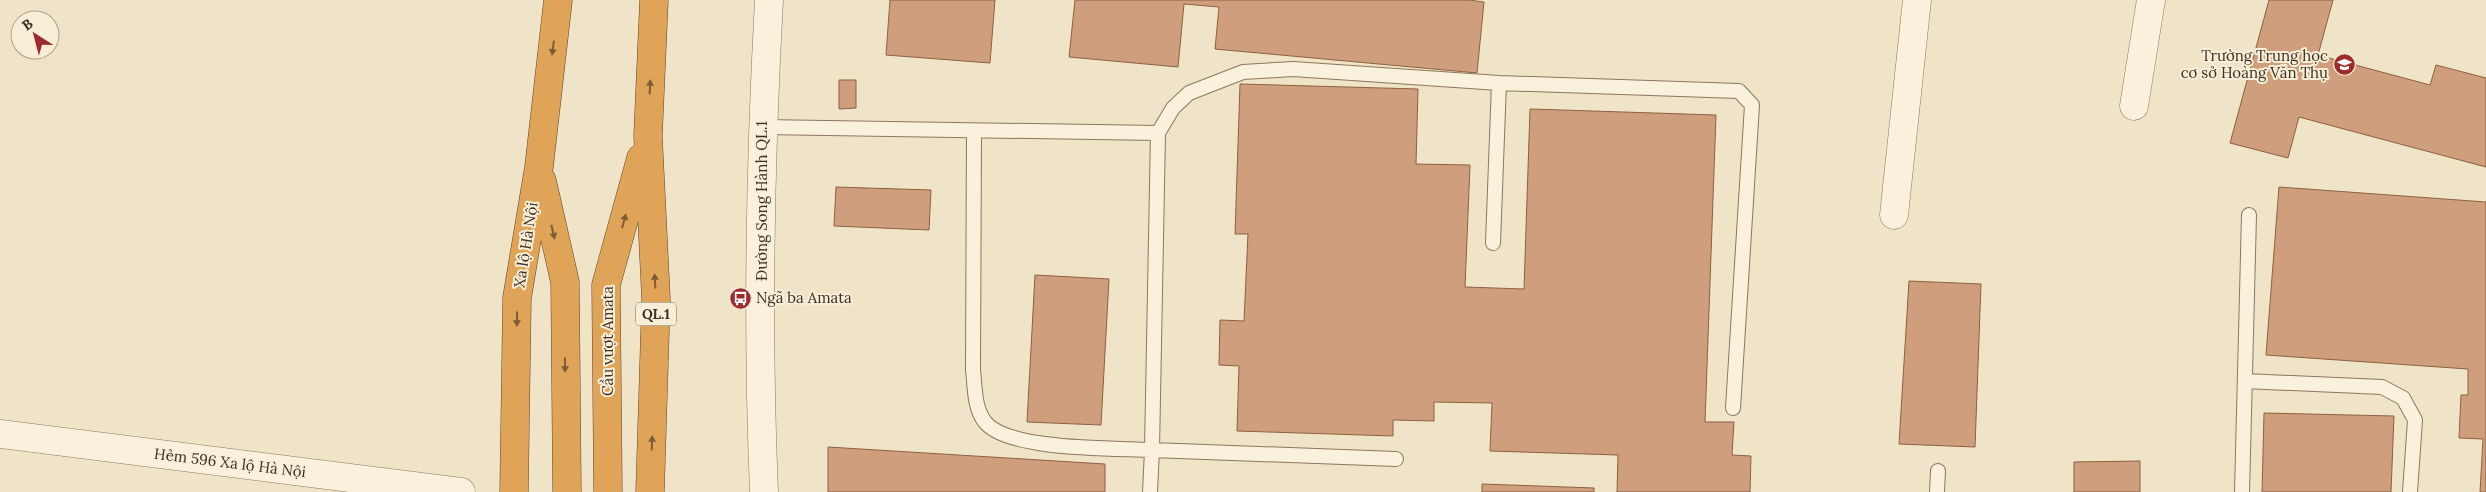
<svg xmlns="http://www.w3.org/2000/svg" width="2486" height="492" font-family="Lora,serif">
  <rect width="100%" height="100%" fill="#f0e4c8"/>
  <path fill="#cf9f7d" stroke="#8d5f41" d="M890,0H995L990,63L886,55Z
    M1075,0H1469L1484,2L1477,73L1215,49L1219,7L1184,4L1178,67L1069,57Z
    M2269,0H2333L2318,55L2430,85L2436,65L2486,78V167L2299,117L2288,158L2230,143Z
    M839,80H856V108L839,109Z
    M1240,84L1418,89L1416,164L1470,165L1465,287L1524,289L1530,109L1716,115L1705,422H1734L1732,455L1751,456L1750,492H1617L1618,455L1490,451L1492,403L1434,402V421L1393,420V436L1237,431L1239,366L1219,365L1220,320L1244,321L1248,234H1235Z
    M836,187L931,190L929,230L834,226Z
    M2279,187L2486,202V492H2480L2483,439L2459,438L2461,395H2468V369L2266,355Z
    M1035,275L1109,279L1101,425L1027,422Z
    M1909,281L1981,284L1975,447L1899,444Z
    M2264,413L2394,416L2391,492H2262Z
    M828,447L1105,464V492H828Z
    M2140,461V492H2074V462Z
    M1482,484L1594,488V492H1482Z"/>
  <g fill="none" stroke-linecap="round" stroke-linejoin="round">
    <defs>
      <path id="lane" d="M762,127L1158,133L1152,450L1396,459
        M974,131L973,370C975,387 974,408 985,422C1008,451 1116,448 1152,450L1150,492
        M1158,133L1173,108L1189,93L1243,72L1293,69L1499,83L1739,91L1752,105L1733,408
        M1493,243L1499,83
        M2245,381L2382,387L2403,398L2415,420L2410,492
        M1937,492L1938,471
        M2242,492L2249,215"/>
      <path id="street" d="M2134,106L2151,0
        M1894,215L1917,0
        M0,434L461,492
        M764,492C757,328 760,163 769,0"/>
      <path id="highway" d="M542,181L565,282L567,492
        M514,492L517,298L539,167L558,0
        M608,492L606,285L641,158
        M650,492L656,299L648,136L654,0"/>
    </defs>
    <use href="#lane" stroke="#8d765c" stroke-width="16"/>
    <use href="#street" stroke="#8d765c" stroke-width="29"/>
    <use href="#highway" stroke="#5b4430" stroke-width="29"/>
    <use href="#lane" stroke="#faf1dc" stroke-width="14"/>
    <use href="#street" stroke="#faf1dc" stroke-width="28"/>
    <use href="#highway" stroke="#e0a458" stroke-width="28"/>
  </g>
  <defs><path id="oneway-solid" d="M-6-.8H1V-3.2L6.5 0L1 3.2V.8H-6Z" transform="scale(1.25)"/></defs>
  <g fill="#7e5d36">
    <use href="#oneway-solid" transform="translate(553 48) rotate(97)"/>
    <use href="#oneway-solid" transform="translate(650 87) rotate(-87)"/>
    <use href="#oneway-solid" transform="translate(624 221) rotate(-75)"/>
    <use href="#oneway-solid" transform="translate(553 232) rotate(77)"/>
    <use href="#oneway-solid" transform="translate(655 281) rotate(-93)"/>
    <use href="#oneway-solid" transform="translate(517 319) rotate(91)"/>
    <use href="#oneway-solid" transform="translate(565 365) rotate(89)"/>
    <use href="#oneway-solid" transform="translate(652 443) rotate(-88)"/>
  </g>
  <defs>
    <symbol id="school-disc" viewBox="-11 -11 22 22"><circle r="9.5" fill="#9e2a2b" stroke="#f7eed8"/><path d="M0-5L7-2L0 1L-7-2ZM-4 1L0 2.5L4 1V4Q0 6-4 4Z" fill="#fff"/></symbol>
    <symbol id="bus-disc" viewBox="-11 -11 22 22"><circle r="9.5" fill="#9e2a2b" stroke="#f7eed8"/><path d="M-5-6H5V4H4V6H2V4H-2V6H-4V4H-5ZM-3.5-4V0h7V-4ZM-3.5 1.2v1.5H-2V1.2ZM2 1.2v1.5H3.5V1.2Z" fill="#fff"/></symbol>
  </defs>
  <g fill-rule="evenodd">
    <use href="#school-disc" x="2332" y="52" width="25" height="25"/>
    <use href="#bus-disc" x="728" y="286" width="25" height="25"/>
  </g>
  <g text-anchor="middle" stroke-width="4" stroke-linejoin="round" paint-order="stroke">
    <rect fill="#f7eed8" stroke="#756857" stroke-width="1" x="636" y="302.5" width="40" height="23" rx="4"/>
    <g font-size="14" font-weight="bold" fill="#3d2e20">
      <text x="656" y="319">QL.1</text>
    </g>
    <g font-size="15" fill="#3d2e20" stroke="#f7eed8" text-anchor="end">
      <text x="2328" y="61">Trường Trung học<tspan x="2328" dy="17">cơ sở Hoàng Văn Thụ</tspan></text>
      <text x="756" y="303" text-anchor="start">Ngã ba Amata</text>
    </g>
    <g font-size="15" fill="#3d2e20" stroke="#f7eed8">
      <text transform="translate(762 201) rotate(-90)" y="5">Đường Song Hành QL.1</text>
      <text transform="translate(526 245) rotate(-81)" y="5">Xa lộ Hà Nội</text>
      <text transform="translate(608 341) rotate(-90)" y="5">Cầu vượt Amata</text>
      <text transform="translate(230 463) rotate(7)" y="5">Hẻm 596 Xa lộ Hà Nội</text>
    </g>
  </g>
  <g transform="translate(35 35) rotate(324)"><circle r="24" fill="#f7eed8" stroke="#ada18e"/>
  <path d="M0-4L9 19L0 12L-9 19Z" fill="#9e2a2b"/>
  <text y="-8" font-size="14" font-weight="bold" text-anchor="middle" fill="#3d2e20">B</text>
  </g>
</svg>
